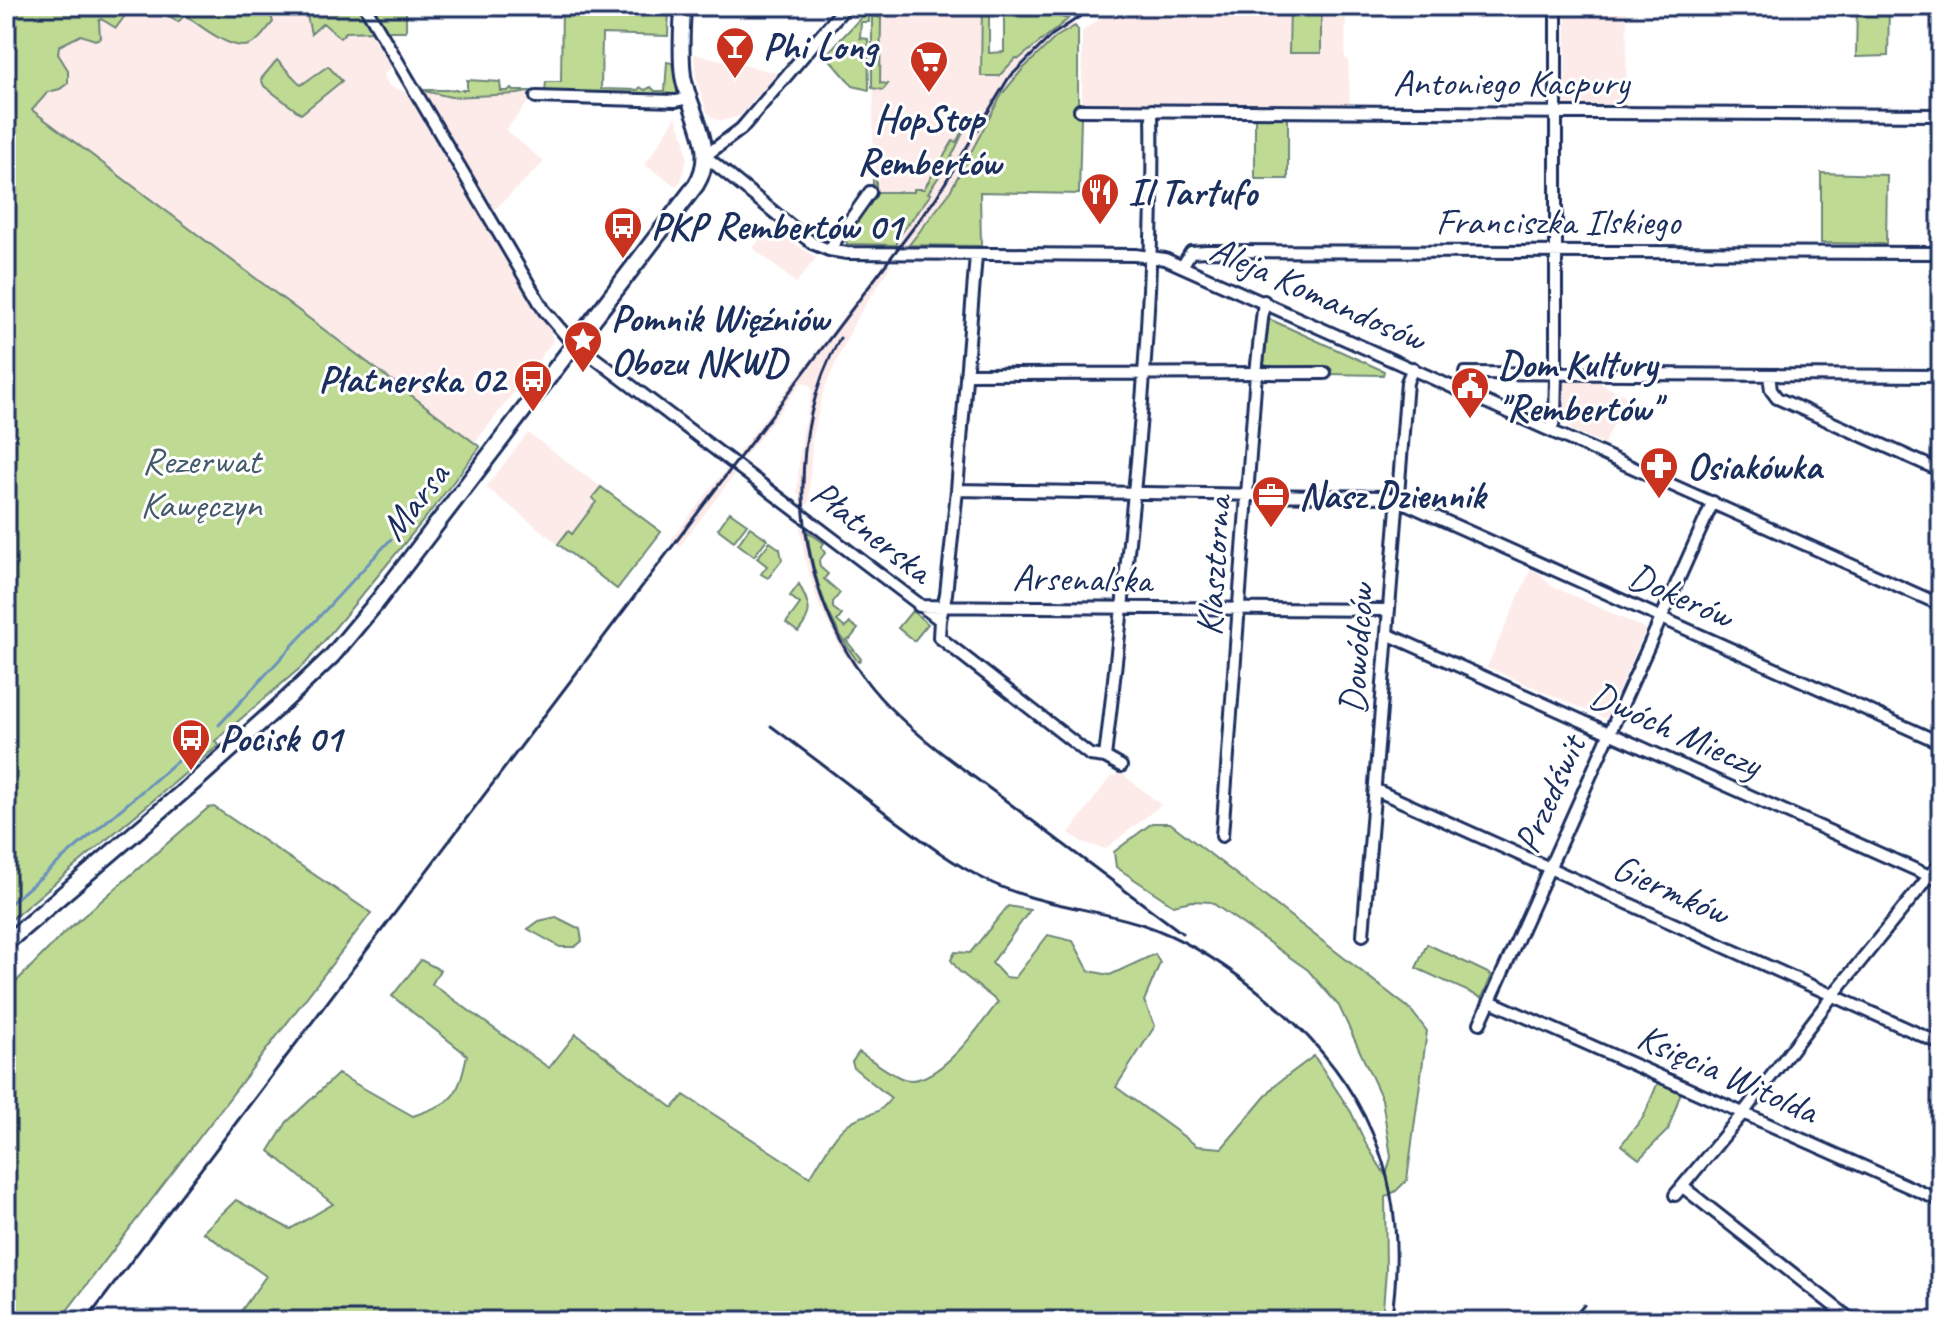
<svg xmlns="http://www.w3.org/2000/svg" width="1947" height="1327" font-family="Caveat,sans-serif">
  <rect width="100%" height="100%" fill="#fff"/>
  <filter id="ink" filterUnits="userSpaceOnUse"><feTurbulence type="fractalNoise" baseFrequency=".0125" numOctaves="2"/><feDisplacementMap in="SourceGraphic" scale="16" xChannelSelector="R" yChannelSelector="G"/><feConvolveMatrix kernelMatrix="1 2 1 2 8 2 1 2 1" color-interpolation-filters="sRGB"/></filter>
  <g filter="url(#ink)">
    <path fill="#fdebe9" d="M6,6H360L395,65L383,75L389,86L411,94L551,332L553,341L475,443L6,90Z
      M874,6H982V62L1019,59L1068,19L1075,26L1056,37L1022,70L1002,94L948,195L909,245H897L873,193Z
      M1119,6H1290L1289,52H1321V6H1346L1345,59H1348L1350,104L1082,102V31Z
      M1566,6H1627L1626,107L1565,106Z
      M694,54L727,61L777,73L740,116L722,121L713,118L707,112L696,78Z
      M421,91L451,97L529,93V101L506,130L544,162L493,211L489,199L481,194L452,144V136L445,131Z
      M676,117L685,141L687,159L681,181L676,186L645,165Z
      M769,228L776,230L816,258L796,283L753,248Z
      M884,264H892L855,321L824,389L812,439L809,504L805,505L806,511L800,509V497L797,494L800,448L812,390L810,385L802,382L744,458L738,453Z
      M1565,379H1602L1601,384L1627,396L1604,444L1572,430L1567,423L1563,410L1562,382Z
      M528,433L601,487L593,498L596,501L578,525L571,534L567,531L558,544L486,487Z
      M726,469L734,475L680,546L671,540Z
      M800,527L811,533L814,554L838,623L850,648L861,659L853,667L842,651L819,605L805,559Z
      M1531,569L1539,573L1550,585L1646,629L1607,717L1604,718L1487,667Z
      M1119,771L1161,805L1105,849L1082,842L1069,833L1111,776H1115Z"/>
    <path fill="#bfdb93" stroke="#6d8578" stroke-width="2" d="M6,6H132L116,28L101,19L99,21L100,38L95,40L81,35L59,46L58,54L68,70V83L60,89L48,92L32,110L480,447L427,516L306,663L215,741L219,745L6,924Z
      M169,6H268L273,22C266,30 259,42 249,45C231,51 199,25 185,15L178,22L167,14Z
      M302,6H360L375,31L346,32L340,38L323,23L311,34L306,11Z
      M371,6H406V31H386Z
      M562,6H669L668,36L602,34L601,89L638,90L640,87L645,90L651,87L655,91H665L667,62L672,63L678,96L545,92L546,82H561Z
      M982,6H989V53L1004,52V6H1025L1068,19L1019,59L1016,58L999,76H981Z
      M1290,6H1321V53H1289Z
      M1857,6L1871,8L1889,6L1888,56L1856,57Z
      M866,12L869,15V22H861L860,38L868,39L869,90L853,86L826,55Z
      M872,16L881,18L880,83L888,84L883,90L872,88Z
      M1075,26L1078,30V116L1081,117L1079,194L980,192L981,246L909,245L948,195L1002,94L1022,70L1056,37Z
      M277,60L301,85L328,66L342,81L301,114L264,86L261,79Z
      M467,80L500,82L501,91H508L511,88L514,91H532L518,94L451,97L420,90H467Z
      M1255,118H1288V179H1255Z
      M968,122L950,160L928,193L931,194L897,239V245L847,244L844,235L873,193V179H876V192H914V189H924L953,141L956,142Z
      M1821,173L1887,175L1886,244L1821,243Z
      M1269,319L1384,371L1383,375L1328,374L1327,368H1271L1264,364Z
      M601,487L661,532L617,589L558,544L568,531L572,534L596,502L592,498Z
      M730,512L747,524L734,541L718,529Z
      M750,527L767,539L754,556L738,544Z
      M807,531L824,543L821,547L825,553L819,561L820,567L828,574L824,579L840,593L833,602V608L842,615L837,621L845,628L850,623L858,629L850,639L846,640L861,659L858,662C829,624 813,578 807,531Z
      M770,542L780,549L782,560L768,578L761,574L767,566L757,558Z
      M799,584C810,606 814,613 798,632L786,623L800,604L790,596Z
      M912,611L928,624L914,641L898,628Z
      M214,807L371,913L59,1321H6V992L63,934L208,808Z
      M1152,823H1170L1410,1009L1427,1031L1407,1180L1396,1191L1385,1197L1386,1270L1382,1321H234L266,1276L203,1232L236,1200L290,1229L333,1204L269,1151L287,1122L338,1074L413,1116C455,1101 457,1099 467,1055L392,996L421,960L440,970L432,984L549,1068L576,1034L673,1108L684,1095L810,1177C821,1161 832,1136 848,1124C867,1110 874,1121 891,1098L854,1068L852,1062L859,1052C872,1060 887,1072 901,1078C934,1092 981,1025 998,1002L959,971L951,960L955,952L970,953L1008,906L1030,910L992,963L1005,977L1015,978L1048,935L1073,941L1089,971L1110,975L1155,954L1160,963L1144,1001L1155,1026L1116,1087L1197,1146L1222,1148L1275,1085L1314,1056L1351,1112L1366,1144L1386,1176L1391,1157L1382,1099L1339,1006L1308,970L1211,902L1192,901L1173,905L1116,867L1114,852Z
      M556,917L580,929L582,941L575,947H560L528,929L539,921Z
      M1427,944L1492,975L1482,998L1416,968Z
      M1658,1082L1681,1092L1668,1130L1639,1159L1621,1145L1644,1116Z"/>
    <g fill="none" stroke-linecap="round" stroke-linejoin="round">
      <path stroke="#6a92bd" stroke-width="3" d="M399,526L438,475
        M219,725L391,539
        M6,907L209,734"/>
      <defs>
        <path id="minor" d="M365,6L544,310L567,337L940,620
          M846,6L741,129L705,156L812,243L829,250L847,253L1135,255L1165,259L1941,605
          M536,97L676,101L689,98
          M1080,110L1941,115
          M829,250L870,192
          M976,255L957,490L946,594L940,620L939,637L1090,755L1105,757L1121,766
          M1183,265L1191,252L1207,251L1941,253
          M1465,373L1941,376
          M966,374L1325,373
          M1769,375L1771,390L1777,398L1941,471
          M1551,430L1555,418L1556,374V6
          M957,490L1385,497L1398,500L1941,743
          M919,606L1389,610
          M1387,634L1941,881
          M1105,757C1130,543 1156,326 1152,110
          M1376,790L1941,1044
          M1222,836L1256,373L1264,301
          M1363,935L1407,382L1413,368
          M1490,1001L1941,1201
          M1480,1023L1713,502
          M1683,1187L1853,1321
          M1675,1195L1744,1112L1833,995L1941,862"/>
        <path id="major" d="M6,943L199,778L288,698L332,656L377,602L696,185C719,148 689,113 683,76C680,53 682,29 683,6"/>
      </defs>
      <use href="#minor" stroke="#1b2f5e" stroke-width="16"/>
      <use href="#major" stroke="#1b2f5e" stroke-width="20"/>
      <use href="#minor" stroke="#fff" stroke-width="10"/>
      <use href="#major" stroke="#fff" stroke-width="14"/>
      <path stroke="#1b2f5e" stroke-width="3" d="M840,338C813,385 802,441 803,495C805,573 834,652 890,708C927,745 972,775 1013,806C1069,849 1126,891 1182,933
        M771,726C810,755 848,784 887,814C918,837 948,861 982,878C1033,905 1090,907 1144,925C1183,938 1222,963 1254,988C1366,1075 1413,1179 1391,1321
        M86,1321L936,198L1008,79L1052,35L1096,6
        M1571,1321L1584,1305"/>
    </g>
  </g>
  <defs>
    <symbol id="bar-pin" viewBox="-11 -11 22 30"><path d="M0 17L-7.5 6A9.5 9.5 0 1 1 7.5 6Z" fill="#c8321e" stroke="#fff"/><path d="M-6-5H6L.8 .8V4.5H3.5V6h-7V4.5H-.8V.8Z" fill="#fff"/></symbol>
    <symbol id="supermarket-pin" viewBox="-11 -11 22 30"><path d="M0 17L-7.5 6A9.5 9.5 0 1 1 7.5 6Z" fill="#c8321e" stroke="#fff"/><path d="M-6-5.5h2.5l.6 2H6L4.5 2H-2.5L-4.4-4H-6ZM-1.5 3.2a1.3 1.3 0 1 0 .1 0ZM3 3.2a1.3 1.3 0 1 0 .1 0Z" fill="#fff"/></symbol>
    <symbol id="restaurant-pin" viewBox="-11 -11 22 30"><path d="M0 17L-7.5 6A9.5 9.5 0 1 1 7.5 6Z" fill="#c8321e" stroke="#fff"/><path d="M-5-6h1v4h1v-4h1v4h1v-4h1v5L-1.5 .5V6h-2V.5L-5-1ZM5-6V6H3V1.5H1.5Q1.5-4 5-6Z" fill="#fff"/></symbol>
    <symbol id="bus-pin" viewBox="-11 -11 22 30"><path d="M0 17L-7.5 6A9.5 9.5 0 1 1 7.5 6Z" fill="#c8321e" stroke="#fff"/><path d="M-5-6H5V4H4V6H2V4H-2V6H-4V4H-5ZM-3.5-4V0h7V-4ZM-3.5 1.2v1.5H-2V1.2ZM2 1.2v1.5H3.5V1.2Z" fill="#fff"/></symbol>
    <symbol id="sight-pin" viewBox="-11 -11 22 30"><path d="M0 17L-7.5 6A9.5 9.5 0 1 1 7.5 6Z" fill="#c8321e" stroke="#fff"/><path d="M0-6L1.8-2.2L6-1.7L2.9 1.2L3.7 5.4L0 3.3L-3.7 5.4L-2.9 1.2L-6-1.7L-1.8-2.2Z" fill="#fff"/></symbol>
    <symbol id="civic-pin" viewBox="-11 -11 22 30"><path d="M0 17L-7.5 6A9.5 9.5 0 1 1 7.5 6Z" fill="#c8321e" stroke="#fff"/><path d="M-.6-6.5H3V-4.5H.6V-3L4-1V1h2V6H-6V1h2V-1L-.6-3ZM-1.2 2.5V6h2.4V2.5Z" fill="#fff"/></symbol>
    <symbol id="pharmacy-pin" viewBox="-11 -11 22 30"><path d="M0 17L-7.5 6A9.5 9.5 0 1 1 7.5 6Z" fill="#c8321e" stroke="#fff"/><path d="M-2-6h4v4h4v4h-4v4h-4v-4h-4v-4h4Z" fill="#fff"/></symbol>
    <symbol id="office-pin" viewBox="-11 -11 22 30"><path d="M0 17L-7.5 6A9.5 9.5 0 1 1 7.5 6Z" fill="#c8321e" stroke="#fff"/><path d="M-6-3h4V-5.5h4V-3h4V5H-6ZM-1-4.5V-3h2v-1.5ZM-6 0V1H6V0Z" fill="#fff"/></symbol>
  </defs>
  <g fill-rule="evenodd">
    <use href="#bar-pin" x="713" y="24" width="44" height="60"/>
    <use href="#supermarket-pin" x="907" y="38" width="44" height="60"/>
    <use href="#restaurant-pin" x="1078" y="170" width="44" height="60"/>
    <use href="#bus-pin" x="601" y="204" width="44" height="60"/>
    <use href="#sight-pin" x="561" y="318" width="44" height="60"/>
    <use href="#bus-pin" x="511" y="357" width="44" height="60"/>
    <use href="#civic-pin" x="1448" y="364" width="44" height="60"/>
    <use href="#pharmacy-pin" x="1637" y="444" width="44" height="60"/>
    <use href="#office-pin" x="1249" y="473" width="44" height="60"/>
    <use href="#bus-pin" x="169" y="716" width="44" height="60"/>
  </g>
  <g text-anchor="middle" stroke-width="6" stroke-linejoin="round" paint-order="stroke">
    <g font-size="38" font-weight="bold" fill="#1b2f5e" stroke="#fff" text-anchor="start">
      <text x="763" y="59">Phi Long</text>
      <text x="929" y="131" text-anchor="middle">HopStop<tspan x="929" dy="44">Rembertów</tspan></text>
      <text x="1128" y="205">Il Tartufo</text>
      <text x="651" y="239">PKP Rembertów 01</text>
      <text x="611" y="331">Pomnik Więźniów<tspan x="611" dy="44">Obozu NKWD</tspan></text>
      <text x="1498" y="377">Dom Kultury<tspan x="1498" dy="44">"Rembertów"</tspan></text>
      <text x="505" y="392" text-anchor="end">Płatnerska 02</text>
      <text x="1687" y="479">Osiakówka</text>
      <text x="1299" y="508">Nasz Dziennik</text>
      <text x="219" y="751">Pocisk 01</text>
    </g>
    <g font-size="38" fill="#1b2f5e" stroke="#fff">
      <text x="1511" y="95">Antoniego Kacpury</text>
      <text x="1558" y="234">Franciszka Ilskiego</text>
      <text transform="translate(1318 293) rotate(24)" y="13">Aleja Komandosów</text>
      <text transform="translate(414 501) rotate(-52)" y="13">Marsa</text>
      <text transform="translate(872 531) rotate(38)" y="13">Płatnerska</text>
      <text transform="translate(1213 566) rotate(-86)" y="13">Klasztorna</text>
      <text transform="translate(1082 578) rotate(1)" y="13">Arsenalska</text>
      <text transform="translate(1681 595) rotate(24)" y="13">Dokerów</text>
      <text transform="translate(1356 649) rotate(-86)" y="13">Dowódców</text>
      <text transform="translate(1676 729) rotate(24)" y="13">Dwóch Mieczy</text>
      <text transform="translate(1549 794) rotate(-66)" y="13">Przedświt</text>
      <text transform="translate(1671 889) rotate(24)" y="13">Giermków</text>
      <text transform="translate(1728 1073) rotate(24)" y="13">Księcia Witolda</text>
    </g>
    <g font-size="38" fill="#445a6b" stroke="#fff">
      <text x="201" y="473">Rezerwat<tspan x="201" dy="44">Kawęczyn</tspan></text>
    </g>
  </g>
  <rect width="1947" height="1327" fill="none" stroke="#fff" stroke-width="32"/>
  <rect x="16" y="16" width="1915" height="1295" fill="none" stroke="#1b2f5e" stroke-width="3" filter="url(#ink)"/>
</svg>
